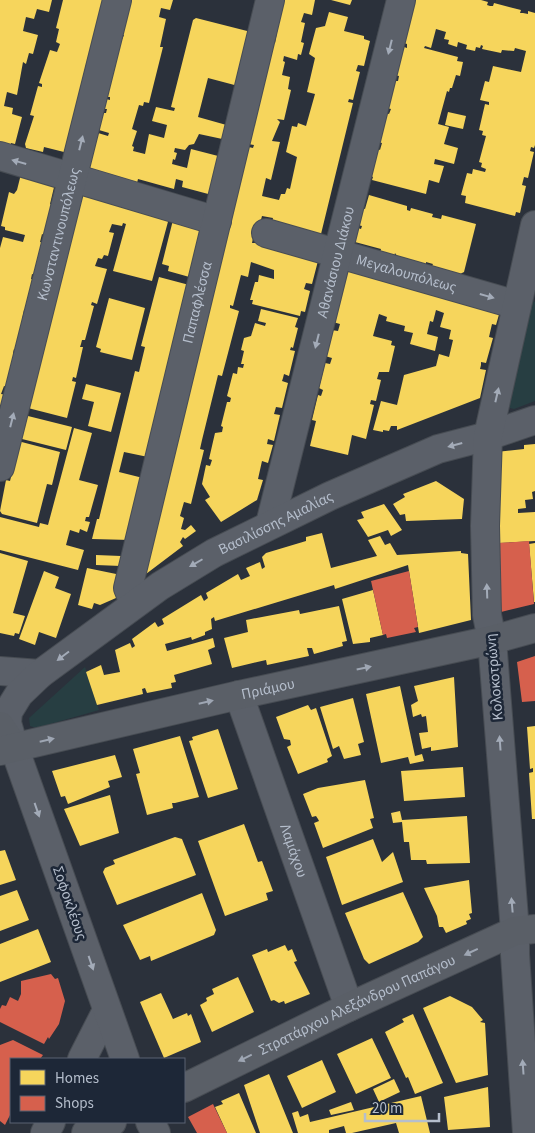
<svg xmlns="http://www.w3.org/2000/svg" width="535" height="1133" font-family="'Source Sans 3',sans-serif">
  <rect width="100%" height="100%" fill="#2b313b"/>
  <path fill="#273e42" d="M533,301L535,302V401L514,409L510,408L508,404L529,302Z
    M85,667L99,710L36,728L30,726L29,718Z"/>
  <path fill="#f6d55c" d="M0,0H52L49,12L37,9L34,19L26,17L23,31L38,35L33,54L29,53L26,64L23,62L17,95L7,92L4,106L13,108L12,114L22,117L15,144L11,143L10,148L0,145Z
    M63,0H103L95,30H98L91,57H88L87,64L90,65L83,90L80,89L79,96L81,97L64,152L44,147L43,152L26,148L25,144L34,116L30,115L38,86L42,87V84L39,83L50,50L57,52L60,44L56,42L59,29L56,28Z
    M132,0H173L170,10L161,8L159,17L166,19L160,47H163L149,103L144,102L143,106L139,105L132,129L137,131L132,146L134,147L133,151L145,154L149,134L164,138L167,125L152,121L156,107L174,111L175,108L171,107L193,20L196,18L255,33L242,87L208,78L198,117L230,126L227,140L199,134L194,144L189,145L185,150L175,148L174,152L177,153L175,160L173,159L172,164L187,168L191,149L222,157L212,195L182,187L183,181L176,179L174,189L138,179L137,183L85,171L93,138H97L98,133L108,136L109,133L99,130L103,113H106L107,109H104L106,99L110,100V97H108V93L105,92L110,70L114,71L116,63L112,62L124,35L119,34L126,2L131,3Z
    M283,0H315L312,15L304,13L301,22L305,23L301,42L304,43L301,55L298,54L297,60L284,56L283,61L285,62L282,75L290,77L288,89L291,90L284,120L277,119L280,122L272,141L280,142L271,180L266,178L262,196L279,200L281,194H285L287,188L290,189L297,157L286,152L292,126L297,127L298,123L306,126L315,94L307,92L315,58L309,54L316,28L325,26L329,12L348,17L344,31L364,36V39L370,41L364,66L358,65L356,71L360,72L353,100L349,99L348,102L353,103L321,234L272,222L273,218L262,216L256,239L253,238L252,243H256L257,241L319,257L312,284L306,283L304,289L310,291L305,312L301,311L300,316L252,304L253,300H250L255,282H258L259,275L274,279V270L251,262L248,277L241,275L233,306L230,305V308L239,311L222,376L218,375L202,440L200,449L204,450L191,504L184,502L180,516L184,518L181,529L185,530L191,525L196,531L185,539L183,537L180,542L183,546L142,577L244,146L253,148L254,145L248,144L270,42L275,43Z
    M331,0H352L350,5Z
    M413,0H481L488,2L487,5L490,6H493L494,3L521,10L520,13H523L528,14V11L535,13V145L534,148L531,147L530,151L534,152L528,178L524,177L522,185L526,186L520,213L516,212L515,216L465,203L466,196L461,195L467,173L472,174L473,169L485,172L486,169L481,167L482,163L479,162L486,136L482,135L483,131L479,130L485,104L489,105V102L480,100L485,81L489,82L493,66L521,72L526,51L515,48L514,51L502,50L501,53L482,49L483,46L481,45L480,48L476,47L475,51L466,49L467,45L458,42L457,47L448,44L449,40L444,39L446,32L436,29L431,48L425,46L424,48L458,57L457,61L463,62L460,76L456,75L452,88H450L449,92L447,91L438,124L449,127L444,144L458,148L454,164L435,159L434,164L444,166L439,183L429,180L426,194L372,180L373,177L371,176L378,149L380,150L382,143L378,142L386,113L389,114L391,109L387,108L394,81H398L399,76L394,75L401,46L407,48V44L404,43Z
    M448,112L466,116L463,129L445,125Z
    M21,174L55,183L50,204L52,205L44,235L42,234L40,242L44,243L35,275L32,274L31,279L36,280L27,311L24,310L22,320L25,321L16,350L14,349L13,353L16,354L7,387L4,386L1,394L7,395L0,418V248L3,237L23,242L25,235L5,230V227L1,226L9,192L14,194L17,190Z
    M80,189L169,218L152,281L113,271L126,224L123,223L122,226L112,224L109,232L114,233L108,256L104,255L102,259L98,258L95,266L107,269L97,304L92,302L91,305L94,306L85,340H82L81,344L80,347H83L76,378L73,377L72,381L76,382L67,418L28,408Z
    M369,195L407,206V210L410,211L411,208L433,214L432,217L441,219L442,215L476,224L464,272L460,274L432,266L433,264L426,262V264L397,256L395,253L394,257L380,253L381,249L355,242L358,228L361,229L362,226L358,225L362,208L365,209Z
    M174,216L207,224L193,278L168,271L169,266L162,264Z
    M348,265L500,311L496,325L492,324L489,337L493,338L486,363L481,362V365L480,369L486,370L480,398L397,430V426H391L389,431L383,430V432L373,430L381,401L397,405L404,375L436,366L439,354L449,357L453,340L449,339L451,330L440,327L444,313L436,310L433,322L430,321L427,334L438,337L435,351L410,344L413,333L404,331L405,326L386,321L387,317L379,314L373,336L392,341L391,345L395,346L389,372H379L377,379L381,380L376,401L371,400L370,404L374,405L366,439L352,435L348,455L310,446L316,421L312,420L318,395L321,396L323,390L319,388L325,363L330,364L332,358L325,356L331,330L338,331L340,324L333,322Z
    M159,277L193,286L148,457L124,452L119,472L143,478L131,540L92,539L97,519H99L135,371L139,372L145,347L141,346Z
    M109,298L145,308L132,360L100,352L101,349L96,347Z
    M261,309L298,318L295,327L298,328L293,348L291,347L290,350L295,351L289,376L284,374L283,378L282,381L288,383L282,408L276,407L274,414L280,415L274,441L268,439L267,444L273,445L268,463L262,461L258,479L263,480L257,500L221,522L205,500L210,497L202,484L206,465L210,466L212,460L209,459L215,433L222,432L223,427L221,426L227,402H230L231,398L227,396L233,373L237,374L238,367L243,368L244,364H241L244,351L241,350L244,338L251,336L255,323L265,326L266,323L258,321Z
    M86,384L121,393L111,432L88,426L94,402L82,399Z
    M24,415L72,427L66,450L18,438Z
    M74,428L92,433L79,480L98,485L89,517H86L85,521L90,522L87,532L80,529L79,533L70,530L66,545L84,550L78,570L0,550V517L39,527L40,523L48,525Z
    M14,440L60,452L52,485L47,484L37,523L2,514L0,511L6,480L10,481L13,469Z
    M535,444V491L532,492L533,499L525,500L526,508L518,509V513L535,512V541L499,543V538H495L496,452L524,449V445Z
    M436,481L464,499L462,519L406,521L405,514L400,515L393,504L405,497L403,494Z
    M384,504L402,530L391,536L388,530L368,537L357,520L364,518L361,512Z
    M322,533L331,568L377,556L368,540L380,536L385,545L390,543L397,555L461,551V553L468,554L471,620L419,633L408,565L335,589L334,585L215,621L214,617L211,619L212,629L205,632V635L192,640L191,637L165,644L167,651L213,638L215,647L208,650L212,664L174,675L176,682L171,683L172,688L147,693L145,688L142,689L143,694L97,705L86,672L101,665L104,675L120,672L115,650L130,643L132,648L135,646L132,639L155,622L158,627L164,624L162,619L201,595L204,601L208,598L206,593L238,574L241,580L250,576L246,568L260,562L262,569L265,567L262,557L266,553L306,541V537Z
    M535,543V602H534L529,544Z
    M0,553L28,561L13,613L25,616L19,634L15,633L14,636L0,633Z
    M96,555L121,556V566L96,565Z
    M87,568L121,575L116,598L100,605L94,603L92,609L78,605Z
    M44,571L59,577L55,588L71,594L56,638L39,632L35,645L19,639Z
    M373,590L383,635L370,638V642L353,644L342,599Z
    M339,606L347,641L342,642L343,646L314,654L312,648H307L309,656L267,665L266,660L232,668L224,638L248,632L246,620L299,610L300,614Z
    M454,677L458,747L431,751V747L422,749L419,733L428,732L426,716L422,717L421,714L413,717L411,705L418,701L414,686Z
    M400,686L415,756L422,754L424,761L410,764L408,757L381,763L366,694Z
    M353,698L364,742L358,744L361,755L344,759L339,746L333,749L320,707Z
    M308,705L311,710L316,708L332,756L327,759L328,762L298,774L287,747L291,745L290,740L284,739L276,717Z
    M535,726V819H532L529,773L533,772V768L530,769L527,727Z
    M218,729L238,789L208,798L189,741L193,740L192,737Z
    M180,736L199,797L175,803H172L173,808L147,815L136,774L140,773L133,749Z
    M115,755L122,777L108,781L110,787L68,804L65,796L61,797L52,771Z
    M463,767L465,797L404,801L401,771Z
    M365,780L374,818L370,819L373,828L323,848L314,823L319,821L318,819L316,816L312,817L303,794L318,788Z
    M110,795L119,833L80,846L64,809Z
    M400,811L402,820L467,816L470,863L427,864L426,860H411L409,842H404L402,822L393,823L391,813Z
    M244,824L258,862L262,861L273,891L266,893L268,900L225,916L198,841Z
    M175,837L182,839L196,875L117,905L103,872L105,868L115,864L113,860Z
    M373,839L382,862L393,852L403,882L342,905L326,857Z
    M5,850L16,880L0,885V851Z
    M469,880L472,913L469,914L471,919L466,921L467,924L446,933L443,927H439L437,916L424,888Z
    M17,890L29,920L0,931V896Z
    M403,892L423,937L418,942L369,964L364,959L345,913Z
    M202,893L216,930L214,935L151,961L150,956L140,960L123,925Z
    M38,929L51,962L0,982V944Z
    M285,945L288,951L292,949L297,961L294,962L310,994L285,1004L284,1001L279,1003L274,1000L271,1001L252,955L267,949L268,952Z
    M238,977L254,1012L212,1032L200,1005L207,1001L206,998L214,994L212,989Z
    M161,993L173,1019L187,1013L188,1016L191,1014L201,1042L164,1058L140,1002Z
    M450,996L472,1007L483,1020L480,1022L485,1023L488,1075L456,1083L423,1008Z
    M413,1014L443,1083L415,1094L408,1077L406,1078L385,1032L404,1022L402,1019Z
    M372,1038L391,1078L356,1094L337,1054Z
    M322,1060L336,1092L302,1108L287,1076Z
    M269,1074L293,1133H260L244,1085Z
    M394,1079L400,1092L379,1102L373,1089Z
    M488,1087L490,1127L448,1130L444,1097Z
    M239,1093L256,1133H227L215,1107L223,1104L221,1101Z
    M421,1096L430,1133H399L396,1123L352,1133H346L344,1126L329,1130V1133H298L292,1113L298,1111L300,1117L308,1114L310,1122Z
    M351,1102L354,1110L331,1115L329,1110Z"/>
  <path fill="#d6604d" d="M529,541L534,604L501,612L497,546H500L499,543Z
    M409,571L418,627L414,628L416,632L387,638L386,634L383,635L371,581Z
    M535,656V701L522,702L517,662Z
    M51,974L55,979L58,978L65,1001L59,1024L49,1039L48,1037L44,1044L0,1022V1009L2,1005L6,1006L10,997L18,1001L21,994V981Z
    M13,1040L43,1055L40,1059H11V1113L5,1125L0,1121V1045Z
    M213,1104L227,1133H197L188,1117Z"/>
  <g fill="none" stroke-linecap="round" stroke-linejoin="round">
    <defs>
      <g id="street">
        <path d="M0,156L217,221"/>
        <path id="s1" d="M266,233L517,305"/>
        <path id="s2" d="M0,467L117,0"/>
        <path id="s3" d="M270,524L401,0"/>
        <path id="s4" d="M134,603L128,588L270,0"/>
        <path d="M0,671L40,674"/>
        <path id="s5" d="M239,695L349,1007"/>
        <path d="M82,1059L107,1010"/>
        <path id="s6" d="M125,1059L14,747L7,723L8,712L19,694L40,674L160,586L214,553L330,496L438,449L488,436L535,420"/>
        <path d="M150,1122L156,1133"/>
        <path d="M45,1133L51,1122"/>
        <path d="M527,1133L515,954V931L492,640L487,615L485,526L488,436L535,225"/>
      </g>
      <g id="secondary">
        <path d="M0,726L14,747"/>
        <path id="s7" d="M0,751L239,695L492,640L535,628"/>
        <path id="s8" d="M184,1088L349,1007L515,931L535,929"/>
        <path d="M86,1133L112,1122"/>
      </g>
    </defs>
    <use href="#street" stroke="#474c53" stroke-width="30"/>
    <use href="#secondary" stroke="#474c53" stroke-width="30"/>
    <use href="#street" stroke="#5b6069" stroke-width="28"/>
    <use href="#secondary" stroke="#5a5f67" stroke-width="28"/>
  </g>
  <defs><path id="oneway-solid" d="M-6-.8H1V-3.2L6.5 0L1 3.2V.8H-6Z" transform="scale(1.25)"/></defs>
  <g fill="#a3abb8">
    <use href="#oneway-solid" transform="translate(390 47) rotate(104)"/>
    <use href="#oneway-solid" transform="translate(81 143) rotate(-76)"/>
    <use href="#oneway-solid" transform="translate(19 162) rotate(-164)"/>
    <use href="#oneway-solid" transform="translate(487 296) rotate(16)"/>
    <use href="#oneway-solid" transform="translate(317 341) rotate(104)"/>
    <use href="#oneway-solid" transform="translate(497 395) rotate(-77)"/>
    <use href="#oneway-solid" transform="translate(12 420) rotate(-76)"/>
    <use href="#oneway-solid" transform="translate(455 445) rotate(165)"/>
    <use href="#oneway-solid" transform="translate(196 563) rotate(150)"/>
    <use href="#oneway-solid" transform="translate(487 591) rotate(-92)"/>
    <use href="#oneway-solid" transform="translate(63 656) rotate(143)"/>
    <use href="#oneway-solid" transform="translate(500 743) rotate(-94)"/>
    <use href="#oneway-solid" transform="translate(37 810) rotate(71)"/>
    <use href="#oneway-solid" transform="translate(512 905) rotate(-95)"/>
    <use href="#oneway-solid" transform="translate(91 963) rotate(71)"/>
    <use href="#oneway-solid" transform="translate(523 1067) rotate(-94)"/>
  </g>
  <g fill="#9ea6b3">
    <use href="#oneway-solid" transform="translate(364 668) rotate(-12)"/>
    <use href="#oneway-solid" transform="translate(206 702) rotate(-13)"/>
    <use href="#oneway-solid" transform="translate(47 740) rotate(-13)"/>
    <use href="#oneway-solid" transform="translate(471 952) rotate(155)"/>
    <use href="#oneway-solid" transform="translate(245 1058) rotate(154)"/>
  </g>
  <g text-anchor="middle" stroke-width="5" stroke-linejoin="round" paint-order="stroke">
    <g font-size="15" fill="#b5becc" stroke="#1d2737">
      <text dy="5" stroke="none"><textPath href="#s2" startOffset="240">Κωνσταντινουπόλεως</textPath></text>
      <text dy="5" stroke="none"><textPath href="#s3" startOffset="270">Αθανάσιου Διάκου</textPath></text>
      <text dy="5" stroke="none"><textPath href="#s1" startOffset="146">Μεγαλουπόλεως</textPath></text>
      <text dy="5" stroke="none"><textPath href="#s4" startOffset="310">Παπαφλέσσα</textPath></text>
      <text dy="5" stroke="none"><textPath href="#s6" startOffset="698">Βασιλίσσης Αμαλίας</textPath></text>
      <text transform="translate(494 677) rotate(-95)" y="5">Κολοκοτρώνη</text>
      <text dy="5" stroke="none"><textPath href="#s7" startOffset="275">Πριάμου</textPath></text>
      <text dy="5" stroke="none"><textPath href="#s5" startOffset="165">Λαμάχου</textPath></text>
      <text transform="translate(70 903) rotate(71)" y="5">Σοφοκλέους</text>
      <text dy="5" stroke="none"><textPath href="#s8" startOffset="192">Στρατάρχου Αλεξάνδρου Παπάγου</textPath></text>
    </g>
  </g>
  <rect x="10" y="1058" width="175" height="65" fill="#1d2737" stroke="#5a6373"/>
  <rect x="20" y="1070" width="25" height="15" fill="#f6d55c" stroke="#5a6373"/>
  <text x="55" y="1083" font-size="15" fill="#b5becc">Homes</text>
  <rect x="20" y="1096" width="25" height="15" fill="#d6604d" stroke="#5a6373"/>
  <text x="55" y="1108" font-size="15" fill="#b5becc">Shops</text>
  <path d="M365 1113v8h74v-8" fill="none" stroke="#b5becc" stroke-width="2.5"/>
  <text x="372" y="1113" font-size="15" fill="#b5becc" stroke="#1d2737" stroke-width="4" paint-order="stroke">20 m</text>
</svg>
